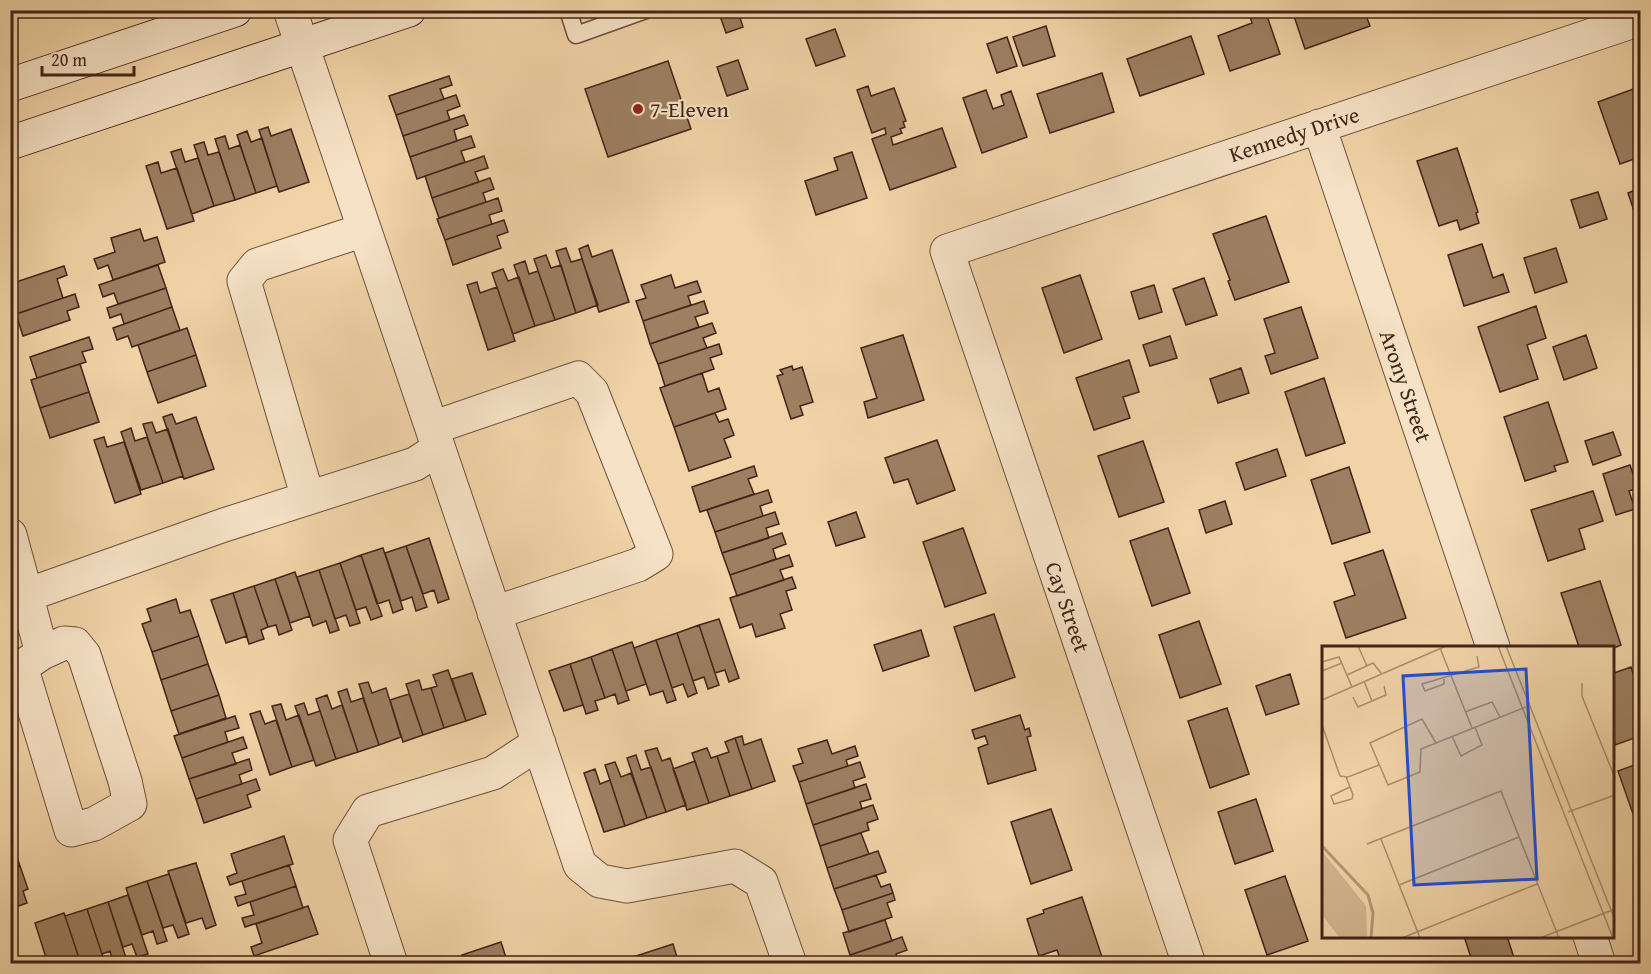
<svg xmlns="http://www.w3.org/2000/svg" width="1651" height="974" font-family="'Gentium Book Plus',serif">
  <rect width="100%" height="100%" fill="#f1d3a7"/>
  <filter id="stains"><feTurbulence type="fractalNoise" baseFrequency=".00333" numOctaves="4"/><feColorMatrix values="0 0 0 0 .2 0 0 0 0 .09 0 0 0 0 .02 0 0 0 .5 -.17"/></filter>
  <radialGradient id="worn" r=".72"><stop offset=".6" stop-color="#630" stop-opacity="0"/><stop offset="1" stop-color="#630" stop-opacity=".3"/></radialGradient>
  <path fill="#9d7f62" stroke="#422318" stroke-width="1.5" d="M718,10H762L740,18L743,27L726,33Z
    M1257,10H1265L1280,54L1230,71L1218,36L1252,23L1249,13Z
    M1292,10H1364L1370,26L1305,49Z
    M1046,26L1055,56L1023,66L1013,37Z
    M835,29L845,56L816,66L806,39Z
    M1191,36L1204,74L1140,96L1127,59Z
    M1007,37L1017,66L997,73L987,44Z
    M738,60L748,89L727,96L717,67Z
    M668,61L691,129L608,157L585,89Z
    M1102,73L1114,112L1050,133L1037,94Z
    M449,76L452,85L440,89L444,99L396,115L389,96Z
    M868,86L871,96L894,88L906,121L903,122L905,127L900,129L902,133L891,137L893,145L942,128L956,167L890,190L872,139L886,134L885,128L872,133L857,90Z
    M1636,88L1640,103V157L1620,164L1598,102Z
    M986,90L993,109L1004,105L1001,95L1011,91L1027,137L982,153L963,98Z
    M456,95L460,106L447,111L450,120L403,136L396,115Z
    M464,115L468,125L454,130L457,141L410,157L403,136Z
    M268,127L271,136L291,129L309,182L279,192L259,130Z
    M247,131L251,142L262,138L277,186L256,193L237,135Z
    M225,136L229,149L240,145L256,193L235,200L215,139Z
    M471,136L475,147L461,151L465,162L417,179L410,157Z
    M204,142L208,155L219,152L235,200L214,206L194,145Z
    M1457,148L1478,212L1476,213L1479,223L1460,230L1457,220L1439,226L1417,161Z
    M181,149L185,162L198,158L214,206L192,214L171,152Z
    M852,152L867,198L816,215L805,181L838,170L834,158Z
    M484,156L488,168L475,172L479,182L432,198L425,176Z
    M158,162L161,173L177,168L194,221L167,229L146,166Z
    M490,178L494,189L483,193L486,202L439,218L432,198Z
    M1640,188V208L1634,211L1628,193Z
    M1598,192L1607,219L1580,228L1571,200Z
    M498,198L502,211L489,215L492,224L445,240L437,219Z
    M1266,216L1289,282L1235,300L1228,281L1230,280L1213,234Z
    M504,220L508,232L497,236L501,248L453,265L445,240Z
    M140,229L144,241L157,237L165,262L113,280L108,265L98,269L94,259L115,252L111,238Z
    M1482,244L1493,278L1503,274L1509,292L1464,306L1448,255Z
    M588,245L592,257L612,250L629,302L599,312L579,249Z
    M566,248L571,262L582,259L598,305L576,313L556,251Z
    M1556,248L1567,282L1535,293L1524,258Z
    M546,255L551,268L561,265L576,313L555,320L534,259Z
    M525,261L529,274L538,271L555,320L535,326L514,265Z
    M158,265L166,288L118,304L114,293L103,297L99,285Z
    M64,266L67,275L57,279L63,298L11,316L10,284Z
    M503,269L508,281L519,277L535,326L513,334L492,273Z
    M671,275L675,288L697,281L701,292L688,296L691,305L643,321L636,301L646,298L641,285Z
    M1080,275L1102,339L1064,353L1042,288Z
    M1204,278L1217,315L1186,325L1173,289Z
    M477,282L480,293L497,287L515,341L488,350L467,285Z
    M1154,285L1162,312L1139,319L1131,292Z
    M166,288L172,307L124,324L121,314L110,318L107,308Z
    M75,294L79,307L67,311L70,320L23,336L16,314Z
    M704,301L708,313L695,317L699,327L650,344L643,321Z
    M1536,306L1546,338L1527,345L1538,379L1500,392L1478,327Z
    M172,307L180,330L132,347L128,336L117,340L113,328Z
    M1301,307L1318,358L1271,374L1265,356L1275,353L1264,319Z
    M712,323L716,333L703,338L707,348L658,364L650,344Z
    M187,328L196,355L147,372L138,345Z
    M903,335L924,400L868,418L864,402L877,398L861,348Z
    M1586,335L1597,368L1564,380L1553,347Z
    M1170,336L1177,358L1150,366L1143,345Z
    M89,337L93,349L82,352L86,362L37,378L30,357Z
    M719,344L722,354L710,358L714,369L665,386L658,364Z
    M196,355L206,386L158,403L147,372Z
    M1129,360L1139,392L1123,397L1130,418L1094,430L1076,378Z
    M80,364L89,392L40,408L31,380Z
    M792,366L793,370L802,367L813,402L800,406L803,415L791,419L777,376L783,374L780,370Z
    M1241,368L1249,393L1218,403L1210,379Z
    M702,373L708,392L719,388L726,409L674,427L660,388Z
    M1324,378L1345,443L1306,456L1285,392Z
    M89,392L99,422L50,438L40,408Z
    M1548,402L1568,462L1554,466L1556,471L1525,481L1504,417Z
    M715,413L719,422L728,419L734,435L724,439L731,457L689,471L674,427Z
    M172,414L176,424L196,417L214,469L184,479L163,417Z
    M152,422L156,433L168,429L183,476L163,483L143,424Z
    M131,428L135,441L147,437L163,483L141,490L121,432Z
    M1613,432L1621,455L1593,465L1585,441Z
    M104,437L107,447L124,442L141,494L115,503L94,440Z
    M937,440L955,490L917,504L908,479L894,483L885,458Z
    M1143,441L1164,502L1119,517L1098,456Z
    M1277,449L1286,476L1245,490L1236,463Z
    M1630,465L1638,488L1629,491L1635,509L1616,515L1603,474Z
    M754,466L757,476L748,479L754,494L700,512L692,487Z
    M1349,467L1370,532L1332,544L1311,480Z
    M768,490L772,502L760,506L763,516L715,532L707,510Z
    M1593,491L1603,521L1579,529L1585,549L1548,561L1531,510Z
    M1225,501L1232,524L1206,533L1199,510Z
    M775,512L779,524L766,528L769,538L722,553L715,532Z
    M856,512L865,537L836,546L828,522Z
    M963,528L986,593L945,607L923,542Z
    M1168,528L1190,593L1152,606L1130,541Z
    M782,533L786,544L773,549L776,559L730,575L722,553Z
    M429,538L449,599L438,603L434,590L423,594L406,546Z
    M406,546L427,607L416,611L412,597L401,601L385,553Z
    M383,548L403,609L393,613L389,600L377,604L361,555Z
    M1383,550L1406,618L1346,638L1334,602L1355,595L1344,563Z
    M361,555L382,616L371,620L366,607L356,610L340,563Z
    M789,555L793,566L780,570L784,580L737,596L730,575Z
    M340,563L360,623L350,626L346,615L335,619L319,570Z
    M319,570L339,630L330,633L326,621L313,626L297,577Z
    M295,572L310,616L290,623L275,579Z
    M792,577L796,588L786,591L792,610L780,614L785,628L756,637L752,624L740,628L730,598Z
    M275,579L292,630L279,635L276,625L268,627L254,586Z
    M1600,581L1621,645L1614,648L1579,647L1561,593Z
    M254,586L268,627L261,630L264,639L249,644L233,593Z
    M233,593L247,636L226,643L211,600Z
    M176,599L180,613L190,610L199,636L152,652L142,624L151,621L147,609Z
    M994,614L1015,677L975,691L954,627Z
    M719,619L739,678L729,682L725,670L715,673L699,625Z
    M1199,621L1221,684L1180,698L1159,635Z
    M699,625L719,685L708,689L704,677L693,681L677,633Z
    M921,630L929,656L883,671L874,645Z
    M677,633L697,693L688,697L683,684L672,688L656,640Z
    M199,636L208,664L161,680L152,652Z
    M656,640L676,700L667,703L663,691L650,695L634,648Z
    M632,642L646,684L626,691L612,649Z
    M612,649L629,700L618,704L615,694L605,698L591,657Z
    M591,657L605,698L595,701L598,710L586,714L570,664Z
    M208,664L219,695L171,711L161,680Z
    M570,664L583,705L564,711L549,671Z
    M1631,667L1640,695V736L1615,745L1614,739V673Z
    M448,670L466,721L444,728L431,688L437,686L433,675Z
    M472,673L486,714L466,721L452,679Z
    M1290,674L1299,704L1266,715L1256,686Z
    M419,680L422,690L431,688L444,728L423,735L406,684Z
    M368,682L372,693L386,688L401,737L379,745L359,684Z
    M347,689L351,702L363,698L379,745L358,752L338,692Z
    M409,694L423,735L403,742L390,700Z
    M219,695L226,718L179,734L171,711Z
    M327,695L332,709L342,705L358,752L336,759L316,699Z
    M304,703L308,715L320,711L336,759L316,766L295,706Z
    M281,704L286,720L299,715L314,760L292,767L272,706Z
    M1227,708L1249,774L1210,788L1188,721Z
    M260,711L265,724L276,720L292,767L270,775L250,714Z
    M1020,715L1025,730L1029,728L1031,736L1027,737L1036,770L988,784L978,748L988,744L985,736L975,739L972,730Z
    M235,716L239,728L225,732L228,742L182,758L174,736Z
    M742,736L744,745L761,739L775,781L752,789L735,738Z
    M243,737L247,748L232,753L236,764L189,779L182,758Z
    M735,738L752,789L730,796L717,756L729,752L725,742Z
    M827,740L832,754L855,746L858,756L846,760L848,766L799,782L793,766L803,763L798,749Z
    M657,748L662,761L670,758L686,805L666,812L645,751Z
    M707,748L711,758L717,756L730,796L709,803L692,753Z
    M636,755L641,770L651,767L666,812L647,818L627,758Z
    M249,759L252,770L239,775L242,784L196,799L189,779Z
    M695,761L709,803L687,810L673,769Z
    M615,762L621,777L631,773L647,818L625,826L605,765Z
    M860,762L865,777L853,781L855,788L806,804L799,782Z
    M1640,763V831H1639L1618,771Z
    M595,769L600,784L610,780L625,826L604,832L584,773Z
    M256,779L260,790L247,795L251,807L204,823L196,799Z
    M866,784L871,799L860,802L862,809L813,825L806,804Z
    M1256,799L1273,851L1235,864L1218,812Z
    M873,805L878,819L867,823L869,830L820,846L813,825Z
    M1051,809L1072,870L1031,884L1011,822Z
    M861,833L869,854L827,868L820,846Z
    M284,836L293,864L230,885L227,877L237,873L231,854Z
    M13,845L20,866L10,869V846Z
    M878,851L886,872L834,889L827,868Z
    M196,863L216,925L206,929L202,918L186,923L168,871Z
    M289,865L296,886L238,906L235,897L246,894L242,881Z
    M20,866L28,889L23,891L27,903L10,909V869Z
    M169,874L189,934L178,938L173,925L163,928L147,881Z
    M876,875L881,887L890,884L893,893L842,910L834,889Z
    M1285,876L1308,941L1267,955L1245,890Z
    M147,881L167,941L157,944L153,931L142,935L126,888Z
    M296,886L303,908L245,927L242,918L254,915L250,902Z
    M893,893L895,900L887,903L892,917L849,932L842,910Z
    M128,895L148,954L137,957L132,944L123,947L108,902Z
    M1082,897L1104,963L1052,964L1061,961L1057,950L1039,956L1027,919L1044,913L1043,910Z
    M108,902L127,961L119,964H114L110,951L102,954L87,909Z
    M308,906L318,934L254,956L251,947L262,943L256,924Z
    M87,909L102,954L105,964H92V961L81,964L65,916Z
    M64,913L81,964H48L35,923Z
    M885,920L892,941L850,955L843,933Z
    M1464,936H1507L1516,964H1473Z
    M902,937L907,950L896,954L899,962L853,964L850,955Z
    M501,942L508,964H465L462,955Z
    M673,944L679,964H635L633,957Z"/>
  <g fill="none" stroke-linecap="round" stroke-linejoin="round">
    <defs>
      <path id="service" d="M568,10L576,35L646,10"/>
      <path id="minor" d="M290,10L580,865L600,881L627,886L735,866L761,882L790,964
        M1319,126L1493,647
        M432,428L578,378L592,392L656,554L638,565L494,613
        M308,498L244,281L257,265L364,230
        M10,535L42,653L23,666V673L71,830L94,824L130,804L125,781L84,655L75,644L64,643L42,653
        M10,601L224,525L415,464L438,449
        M1590,936L1599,964
        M391,964L350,840L368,811L493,773L539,743
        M1189,964L947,251L1640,19"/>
      <path id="secondary" d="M10,85L235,10
        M10,143L409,10"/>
    </defs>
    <use href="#service" stroke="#6e4f3c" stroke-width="19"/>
    <use href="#minor" stroke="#6e4f3c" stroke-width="35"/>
    <use href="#secondary" stroke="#422318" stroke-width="35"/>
    <use href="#service" stroke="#f6e2c6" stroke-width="16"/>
    <use href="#minor" stroke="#f6e2c6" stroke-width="33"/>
    <use href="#secondary" stroke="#f6e2c6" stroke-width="33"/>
  </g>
  <circle fill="#8f2418" stroke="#f6e2c6" stroke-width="2" cx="638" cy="109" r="6"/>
  <g text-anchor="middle" stroke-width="4.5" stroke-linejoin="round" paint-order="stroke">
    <g font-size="22" fill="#422318" stroke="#f6e2c6" text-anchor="start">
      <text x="650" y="117">7-Eleven</text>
    </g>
    <g font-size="22" fill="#422318" stroke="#f6e2c6">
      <text transform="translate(1294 134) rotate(-18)" y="8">Kennedy Drive</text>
      <text transform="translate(1406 386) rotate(71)" y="8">Arony Street</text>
      <text transform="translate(1068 607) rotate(71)" y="8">Cay Street</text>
    </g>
  </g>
  <g transform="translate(1322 646)">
    <rect width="292" height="292" fill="#f1d3a7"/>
    <path d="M0,205L44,260L45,292H18L0,269Z" fill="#d3b58f"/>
    <path fill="none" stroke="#b69776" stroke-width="3" d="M0,200L46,249L51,267L49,292"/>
    <path fill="none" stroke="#ab8d6e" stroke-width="1.5" d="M36,0L45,20M176,0L291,292M184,0L293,274M118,2L150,82M0,16L17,11L30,41M0,25L20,17M25,29L51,17L59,27M122,33V38L103,45L100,38L157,21L155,10M42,35L50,55M260,37V50L293,132M31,51L36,61L64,49L62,40M0,54L124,0M143,66L170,56L178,71M0,79L18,130L26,131L57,119M130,90L139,110L160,99L153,81M114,97L100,73L48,97L66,139L98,126L99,103L204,61M24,131L28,141L31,149L30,153L12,158L9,150L28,141M246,166L293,149M59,193L98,292M45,198L179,145L237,292M77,239L197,191M80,292L215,238M218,292L293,263"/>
    <path fill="#1d4ed8" fill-opacity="0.15" stroke="#1d4ed8" stroke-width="3" d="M204,23L215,233L92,239L81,30Z"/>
    <rect width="292" height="292" fill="none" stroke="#422318" stroke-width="3"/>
  </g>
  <rect width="1651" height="974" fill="none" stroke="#f1d3a7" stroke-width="36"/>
  <rect x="12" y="12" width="1627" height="950" fill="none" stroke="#422318" stroke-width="3"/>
  <rect x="18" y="18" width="1615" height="938" fill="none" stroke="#422318" stroke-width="1.5"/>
  <path d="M42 66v9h92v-9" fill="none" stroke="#422318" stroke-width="3"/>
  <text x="51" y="66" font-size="18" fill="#422318" stroke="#f6e2c6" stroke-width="4.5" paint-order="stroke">20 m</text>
  <rect width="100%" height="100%" filter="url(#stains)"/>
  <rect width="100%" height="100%" fill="url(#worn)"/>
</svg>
